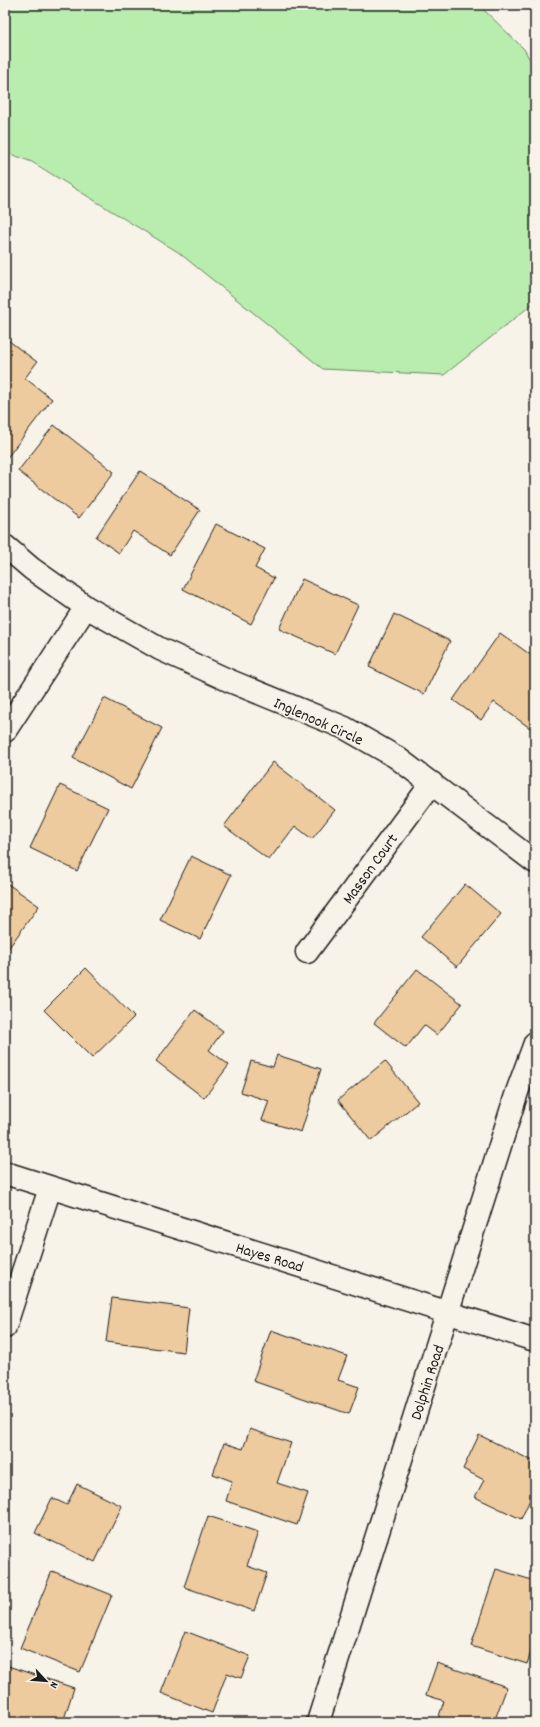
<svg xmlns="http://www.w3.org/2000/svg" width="540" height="1727" font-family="Dekko,sans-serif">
  <rect width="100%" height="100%" fill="#f7f3e8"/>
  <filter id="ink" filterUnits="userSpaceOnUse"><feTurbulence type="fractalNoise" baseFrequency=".025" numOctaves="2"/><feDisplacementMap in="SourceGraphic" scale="8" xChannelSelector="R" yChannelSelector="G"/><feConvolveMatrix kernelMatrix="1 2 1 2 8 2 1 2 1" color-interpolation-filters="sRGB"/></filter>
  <g filter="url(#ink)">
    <path fill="#b9edae" stroke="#6a8465" d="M5,5H479L524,49L535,69V302L444,375L323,369L178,252L32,162L5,152Z"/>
    <path fill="#eecb9f" stroke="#1c1c1c" d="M5,338L37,362L25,378L52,399L6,459Z
      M54,425L114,472L79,518L18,471Z
      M140,471L200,510L170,555L133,531L119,553L96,537Z
      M216,524L265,549L255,568L274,578L251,624L183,589Z
      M302,579L358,605L335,654L279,629Z
      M394,614L450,641L424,694L369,667Z
      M500,633L535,658V720L530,728L494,702L481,720L453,700Z
      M104,698L162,728L131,789L73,758Z
      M273,762L335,810L312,839L295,826L269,860L224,826Z
      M60,785L108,808L77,871L30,848Z
      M191,856L231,875L200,939L160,920Z
      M5,882L39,906L5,953Z
      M465,884L501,914L457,967L421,937Z
      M86,968L134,1017L92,1058L44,1010Z
      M417,969L462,1004L437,1035L424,1025L406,1048L374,1023Z
      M195,1010L223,1031L209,1050L229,1065L204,1098L156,1061Z
      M277,1055L321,1069L301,1132L262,1120L269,1101L241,1092L251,1061L273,1067Z
      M385,1061L418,1102L371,1141L338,1100Z
      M112,1298L189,1308L184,1352L106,1342Z
      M271,1330L347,1356L338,1380L359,1387L349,1414L253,1381Z
      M250,1429L291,1443L277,1483L308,1493L297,1525L226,1501L232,1481L213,1474L224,1443L243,1449Z
      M479,1435L535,1462V1489L521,1519L475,1497L484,1480L463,1469Z
      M77,1484L122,1506L95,1562L35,1533L52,1498L67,1505Z
      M208,1516L258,1532L247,1566L267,1573L254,1611L184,1587Z
      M496,1569L535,1581V1640L527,1664L471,1646Z
      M52,1571L112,1595L80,1672L20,1648Z
      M185,1631L250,1656L241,1678L227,1673L212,1713L161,1693Z
      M437,1663L507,1687L494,1722H437L444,1701L426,1695Z
      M5,1665L74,1688L63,1722H5Z"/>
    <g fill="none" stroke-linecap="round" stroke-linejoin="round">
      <defs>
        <path id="minor" d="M5,546L32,569L86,607L160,649L230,681L345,728L396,757L535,862
          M5,731L86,607
          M307,952L432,783
          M5,1173L535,1340
          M5,1327L50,1188
          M318,1722L517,1092L535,1043"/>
      </defs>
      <use href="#minor" stroke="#1c1c1c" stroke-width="25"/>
      <use href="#minor" stroke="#f7f3e8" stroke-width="22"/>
    </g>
  </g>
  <g text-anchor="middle" stroke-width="3" stroke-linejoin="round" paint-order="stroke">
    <g font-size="16" fill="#1c1c1c" stroke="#f7f3e8">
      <text transform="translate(319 720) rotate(24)" y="6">Inglenook Circle</text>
      <text transform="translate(369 868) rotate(-54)" y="6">Masson Court</text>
      <text transform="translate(270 1256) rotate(17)" y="6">Hayes Road</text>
      <text transform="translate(426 1382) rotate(-72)" y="6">Dolphin Road</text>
    </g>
  </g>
  <rect width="540" height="1727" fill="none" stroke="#f7f3e8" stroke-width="20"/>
  <rect x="10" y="10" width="520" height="1707" fill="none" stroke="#1c1c1c" stroke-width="1.5" filter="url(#ink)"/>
  <g transform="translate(46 1681) rotate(116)" stroke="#f7f3e8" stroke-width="3" paint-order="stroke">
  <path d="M0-3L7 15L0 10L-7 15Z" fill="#1c1c1c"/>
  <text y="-6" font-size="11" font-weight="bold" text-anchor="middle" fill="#1c1c1c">N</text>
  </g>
</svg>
